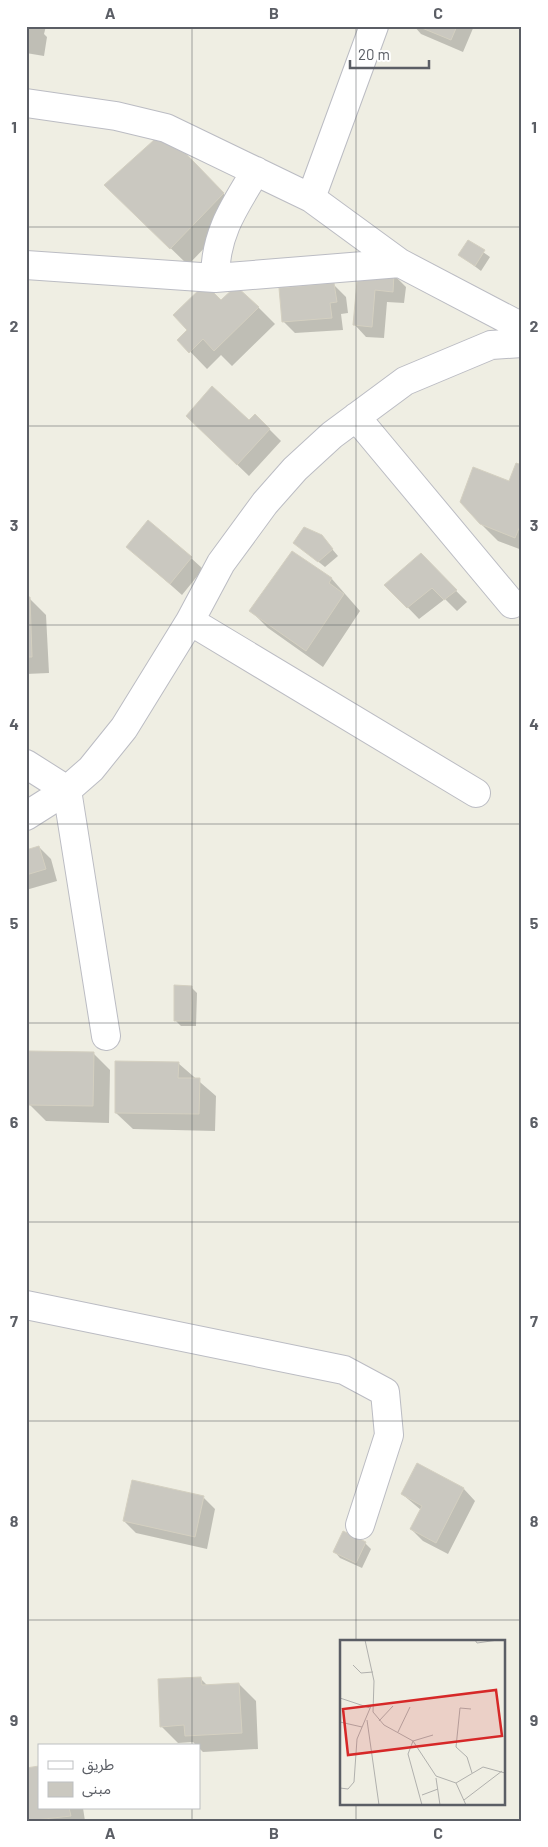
<svg xmlns="http://www.w3.org/2000/svg" width="548" height="1847" font-family="Barlow,'Noto Sans Arabic',sans-serif">
  <rect width="100%" height="100%" fill="#efeee3"/>
  <path fill="#0003" d="M26,26H46L44,34L47,37L44,56L26,53Z
    M414,26H474L463,52L421,34Z
    M181,149L240,211L188,265L122,201Z
    M469,242L490,257L481,271L460,255Z
    M359,272L394,275L406,287L404,303L387,302L384,338L366,337L355,325Z
    M334,285L346,297L348,313L341,314L343,330L295,333L283,321Z
    M222,302L258,307L275,324L232,366L221,355L207,369L179,340Z
    M255,415L281,441L249,476L199,428L249,422Z
    M522,466V550L498,541L480,523Z
    M295,543H327L338,556L325,567Z
    M128,547L191,558L203,569L182,595Z
    M292,552L332,579L360,611L323,667L268,628L251,611Z
    M421,555L467,602L457,611L445,599L419,619L386,585Z
    M26,598H29L46,615L49,673L26,674Z
    M39,847L51,859L57,881L26,890V851Z
    M191,987L197,993L196,1026H181L175,1020Z
    M93,1053L110,1070L109,1123L46,1121L30,1105Z
    M178,1063L216,1096L215,1131L133,1129L116,1113Z
    M464,1489L475,1501L448,1554L423,1541L411,1529L421,1510L402,1494Z
    M204,1498L215,1509L207,1549L136,1533L124,1521Z
    M365,1543L371,1549L362,1568L340,1558L335,1552Z
    M201,1679L208,1686L239,1684L256,1701L258,1749L203,1752L193,1742L178,1743L161,1726Z
    M39,1808H83L85,1821H26Z"/>
  <path fill="#cac8c0" stroke="#d4d0c1" d="M417,26H457L451,40Z
    M164,131L224,193L170,249L104,185Z
    M468,240L485,250L475,266L458,255Z
    M358,271L394,274L393,292L375,290L372,327L353,325Z
    M334,283L337,302L330,303L332,318L282,322L279,288Z
    M205,284L221,300L236,286L259,307L214,351L203,339L189,353L177,340L187,330L173,315Z
    M212,386L249,420L255,414L270,429L237,465L186,416Z
    M516,463L522,465V521L515,538L480,524L460,502L473,467L509,481Z
    M148,520L192,557L170,584L126,547Z
    M304,527L322,535L333,549L318,562L293,543Z
    M292,551L332,578L329,583L344,594L306,651L249,611Z
    M421,553L457,590L444,600L432,588L407,608L384,585Z
    M26,597H30L32,657H26Z
    M39,846L46,869L26,875V850Z
    M174,985L192,986L191,1021H174Z
    M29,1051L94,1052L93,1106L28,1105Z
    M115,1061L179,1062L178,1078H200L199,1114L115,1113Z
    M417,1463L464,1488L436,1543L410,1529L422,1506L401,1494Z
    M132,1480L204,1496L195,1537L123,1521Z
    M343,1531L366,1542L356,1563L333,1552Z
    M201,1677L202,1685L239,1683L242,1733L185,1736L184,1725L160,1727L158,1679Z
    M39,1766V1808H69L71,1816L26,1821V1768Z"/>
  <g fill="none" stroke-linecap="round" stroke-linejoin="round">
    <defs>
      <path id="minor" d="M26,103L116,116L166,128L311,198L400,263L522,327
        M311,198L374,26
        M26,265L215,278L400,263
        M215,278C215,234 234,207 256,171
        M356,417L512,604
        M190,621L476,793
        M26,764L67,790L106,1036
        M26,816L67,790L91,769L124,728L190,621L221,563L265,503L295,469L332,435L405,381L491,345L522,343
        M26,1305L344,1370L385,1392L389,1435L360,1525"/>
    </defs>
    <use href="#minor" stroke="#bbbcc3" stroke-width="30"/>
    <use href="#minor" stroke="#fff" stroke-width="28"/>
  </g>
  <path fill="none" stroke="#5b5e65" stroke-width="1" stroke-opacity="0.55" d="M192,26V1746M356,26V1641M26,227H522M26,426H522M26,625H522M26,824H522M26,1023H522M26,1222H522M26,1421H522M26,1620H522M356,1803V1821M192,1808V1821"/>
  <g transform="translate(340 1640)">
    <rect width="165" height="165" fill="#efeee3"/>
    <path fill="none" stroke="#b0b0ad" stroke-width="1" d="M25,0L34,41L33,72L44,85L73,101L96,136L116,143L143,127L165,133M135,0L137,3L158,0M13,25L21,33L33,32M0,58L30,68M131,69L120,68L116,107L127,117L132,133M27,80L39,165M39,81L53,66M0,82L22,87M58,92L70,67M96,138L100,165M116,143L126,165M0,148L8,149L14,142L17,99L31,66M82,155L98,149M124,160L162,131M82,165L68,114L73,101L93,95"/>
    <path fill="#d62828" fill-opacity="0.15" stroke="#d62828" stroke-width="2.5" d="M156,50L162,96L8,115L3,69Z"/>
    <rect width="165" height="165" fill="none" stroke="#5b5e65" stroke-width="2.5"/>
  </g>
  <rect width="548" height="1847" fill="none" stroke="#ffffff" stroke-width="55"/>
  <rect x="38" y="1744" width="162" height="65" fill="#ffffff" stroke="#bdbfc1"/>
  <rect x="48" y="1761" width="25" height="8" fill="#ffffff" stroke="#bdbfc1"/>
  <text x="82" y="1770" font-size="15" fill="#5b5e65">طريق</text>
  <rect x="48" y="1782" width="25" height="15" fill="#cac8c0" stroke="#bdbfc1"/>
  <text x="82" y="1794" font-size="15" fill="#5b5e65">مبنى</text>
  <path d="M350 60v8h79v-8" fill="none" stroke="#5b5e65" stroke-width="2.5"/>
  <text x="358" y="60" font-size="15" fill="#5b5e65" stroke="#ffffff" stroke-width="4" paint-order="stroke">20 m</text>
  <rect x="28" y="28" width="492" height="1792" fill="none" stroke="#5b5e65" stroke-width="2"/>
  <g font-size="16" text-anchor="middle" font-weight="bold" fill="#5b5e65">
    <text x="110" y="19">A</text>
    <text x="274" y="19">B</text>
    <text x="438" y="19">C</text>
    <text x="14" y="133">1</text>
    <text x="534" y="133">1</text>
    <text x="14" y="332">2</text>
    <text x="534" y="332">2</text>
    <text x="14" y="531">3</text>
    <text x="534" y="531">3</text>
    <text x="14" y="730">4</text>
    <text x="534" y="730">4</text>
    <text x="14" y="929">5</text>
    <text x="534" y="929">5</text>
    <text x="14" y="1128">6</text>
    <text x="534" y="1128">6</text>
    <text x="14" y="1327">7</text>
    <text x="534" y="1327">7</text>
    <text x="14" y="1527">8</text>
    <text x="534" y="1527">8</text>
    <text x="14" y="1726">9</text>
    <text x="534" y="1726">9</text>
    <text x="110" y="1839">A</text>
    <text x="274" y="1839">B</text>
    <text x="438" y="1839">C</text>
  </g>
</svg>
